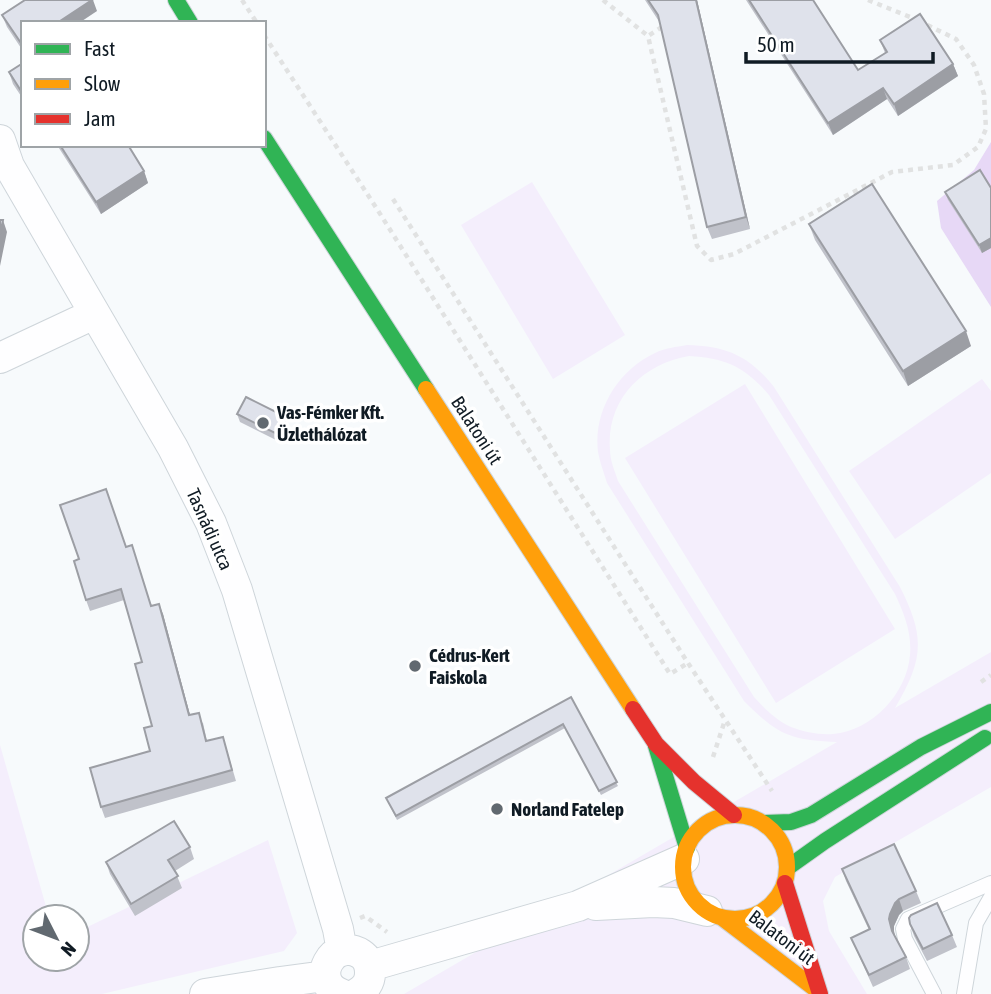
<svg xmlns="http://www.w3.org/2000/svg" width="991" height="994" font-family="'Asap Condensed',sans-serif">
  <rect width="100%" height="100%" fill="#f7fafc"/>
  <path fill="#f4eefc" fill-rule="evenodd" d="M532,182L625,335L553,379L461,225Z
    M687,345C727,346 749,356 774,387L900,587C926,638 923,660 895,708L991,652V787L835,877L823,901L829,931L867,994H404L837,742C790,740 778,735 744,701L607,483C604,473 600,463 598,452C593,411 618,370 655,353C665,348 676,347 687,345ZM689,356C726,358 745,367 769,395L895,594C904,613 912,633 910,655C907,693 872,731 833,734C819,735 804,732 791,727C776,720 765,709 754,697L618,481C615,471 610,461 610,450C606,400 642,364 689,356Z
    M982,379L991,391V473L895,539L849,471Z
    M745,384L895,629L776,703L625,458Z
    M0,745L49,917H35V959H77V932L268,840L297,933L284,951L102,994H0Z"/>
  <path fill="#e7d8f6" d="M991,142V307L941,228L937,201L974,170Z"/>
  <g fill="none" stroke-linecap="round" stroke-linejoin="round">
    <defs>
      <path id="lane" d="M934,994L905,939L903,929L908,919L991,883
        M964,994L976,923L991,897"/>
      <path id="street" d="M0,140L9,166L173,448L211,523L237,590L338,929L342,951
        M0,358L94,314
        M596,905L653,902L674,903L707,911
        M370,966L578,906L684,859
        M205,994L280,982L325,976
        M341,994C308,981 333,936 361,954C367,958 370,965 370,973C370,983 365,989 356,994"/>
      <path id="fast" d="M176,0L190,23
        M264,138L426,389
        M656,746L687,848
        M764,823L791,822L811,815L921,747L991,712
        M787,868L825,841L985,738"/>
      <path id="slow" d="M426,389L633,709
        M683 867a52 52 0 1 1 104 0a52 52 0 1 1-104 0Z
        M721,917L818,991"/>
      <path id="jam" d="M633,709L656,744L694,782L734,815
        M785,883L820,994"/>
    </defs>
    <use href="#lane" stroke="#ced5da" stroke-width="16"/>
    <use href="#street" stroke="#ced5da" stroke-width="32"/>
    <use href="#fast" stroke="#ced5da" stroke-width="18"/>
    <use href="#slow" stroke="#ced5da" stroke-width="18"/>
    <use href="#jam" stroke="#ced5da" stroke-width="18"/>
    <path stroke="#e1e2e2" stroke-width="4.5" stroke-dasharray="5 5" stroke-linecap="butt" d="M242,0L257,23
      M603,0L648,36
      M868,0L915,19
      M662,27L648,36L697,246L711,260L734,254L892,172L953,165L978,147L986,129L984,94L974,65L956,39L923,23
      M264,35L377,209L670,674L688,663
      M393,199L688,663L772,791
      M981,682L991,675
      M713,757L725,720
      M360,918L365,916L387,932"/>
    <use href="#lane" stroke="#fefeff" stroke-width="14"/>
    <use href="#street" stroke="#fefeff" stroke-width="30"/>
    <use href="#fast" stroke="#30b455" stroke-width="16"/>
    <use href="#slow" stroke="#ff9f0a" stroke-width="16"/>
    <use href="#jam" stroke="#e5322d" stroke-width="16"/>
  </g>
  <path fill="#c0c2ca" d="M645,0H697L750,229L712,239L707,227L660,23Z
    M746,0H813L858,70L885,53L880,40L953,64L958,76L898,116L887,99L833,135Z
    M97,11L23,23V51L7,27L2,15Z
    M23,63V99L13,84L9,72Z
    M57,145H128L144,171L148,183L101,214Z
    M991,188V248L982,253L948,200L945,192Z
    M809,224L971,346L908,386L815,240Z
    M237,414L284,416L287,424L278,441L240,422Z
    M132,545L151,606L163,614L190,715L203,723L207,741L223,737L236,781L105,818L101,807L150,751L152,726L142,662L124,600L90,611L86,600L79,559Z
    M571,697L618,786L601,795L565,728L397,820L386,798Z
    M190,847L194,859L175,871L182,888L135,916L110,874L106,862Z
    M842,869L916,891L921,903L903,911L899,915L894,926V931L895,937L906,957L910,969L873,987L851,938L869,930L846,881Z
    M910,924L952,935L957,947L927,961L914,936Z"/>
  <path fill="#9c9ea4" d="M92,0H93L97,11L79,23H57Z
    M696,0H697L750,229L746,217Z
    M953,64L958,76L898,116L894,104Z
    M883,88L887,99L833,135L828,123Z
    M144,171L148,183L101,214L96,202Z
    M3,220L7,232L0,266V234Z
    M991,238V248L982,253L979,245Z
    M966,331L971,346L908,386L903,371Z
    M284,416L287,424L278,441L275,433Z
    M159,604L163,614L193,726L189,715Z
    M899,899L903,911L899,915L894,926V931L896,943L889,919L890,914L895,903Z"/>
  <path fill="#dfe2eb" stroke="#9c9ea4" stroke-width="2" d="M25,0H92L57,23H23V46L2,15Z
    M648,0H696L746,217L707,227L658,15Z
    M749,0H813L858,70L887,52L880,40L920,14L953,64L894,104L883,88L828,123Z
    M23,63V94L9,72Z
    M60,145H128L144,171L96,202Z
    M980,170L991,188V238L979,245L945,192Z
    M872,184L966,331L903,371L809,224Z
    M0,220H3L0,234Z
    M246,397L284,416L275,433L237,414Z
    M106,489L126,547L132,545L151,606L159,604L189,715L199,713L206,741L223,737L232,770L101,807L90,768L150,751L144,728L152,726L135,664L142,662L121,589L86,600L74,561L79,559L60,505Z
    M571,697L617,782L599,791L563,724L396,816L386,798Z
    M174,821L190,847L168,860L178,876L131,904L106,862Z
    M894,844L916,891L899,899L895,903L890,914L889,919L892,931L906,957L869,975L851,938L870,929L842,869Z
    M937,903L952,935L923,949L910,924L909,918L911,915Z"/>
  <g fill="#616970" stroke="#fff" stroke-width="2.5">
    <circle cx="263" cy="423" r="7"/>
    <circle cx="415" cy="666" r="7"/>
    <circle cx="497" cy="809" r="7"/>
  </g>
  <g text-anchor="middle" stroke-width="7" stroke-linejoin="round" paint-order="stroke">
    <g font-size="19" font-weight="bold" fill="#101b24" stroke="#fff" text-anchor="start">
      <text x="277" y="419">Vas-Fémker Kft.<tspan x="277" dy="22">Üzlethálózat</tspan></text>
      <text x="429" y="662">Cédrus-Kert<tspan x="429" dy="22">Faiskola</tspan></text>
      <text x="511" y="816">Norland Fatelep</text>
    </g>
    <g font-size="19" fill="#101b24" stroke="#fff">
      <text transform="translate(477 430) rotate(57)" y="7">Balatoni út</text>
      <text transform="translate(210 529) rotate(66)" y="7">Tasnádi utca</text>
      <text transform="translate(782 937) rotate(37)" y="7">Balatoni út</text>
    </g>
  </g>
  <rect x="21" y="21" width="245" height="126" fill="#ffffff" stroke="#9fa4a7" stroke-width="2"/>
  <rect x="35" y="44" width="35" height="10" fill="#30b455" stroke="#9fa4a7" stroke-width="2"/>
  <text x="84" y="56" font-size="21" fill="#101b24">Fast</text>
  <rect x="35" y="79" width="35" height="10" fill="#ff9f0a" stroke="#9fa4a7" stroke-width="2"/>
  <text x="84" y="91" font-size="21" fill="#101b24">Slow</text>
  <rect x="35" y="114" width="35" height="10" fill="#e5322d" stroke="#9fa4a7" stroke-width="2"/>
  <text x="84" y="126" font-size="21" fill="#101b24">Jam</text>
  <g transform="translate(56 938) rotate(132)"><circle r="33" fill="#ffffff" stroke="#9fa4a7" stroke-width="2"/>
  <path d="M0-5L12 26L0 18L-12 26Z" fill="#616970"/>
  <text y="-10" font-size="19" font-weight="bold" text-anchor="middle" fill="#101b24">N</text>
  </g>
  <path d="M746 52v10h187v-10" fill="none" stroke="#101b24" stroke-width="3.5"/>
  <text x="757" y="52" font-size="21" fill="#101b24" stroke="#ffffff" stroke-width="5" paint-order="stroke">50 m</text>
</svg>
